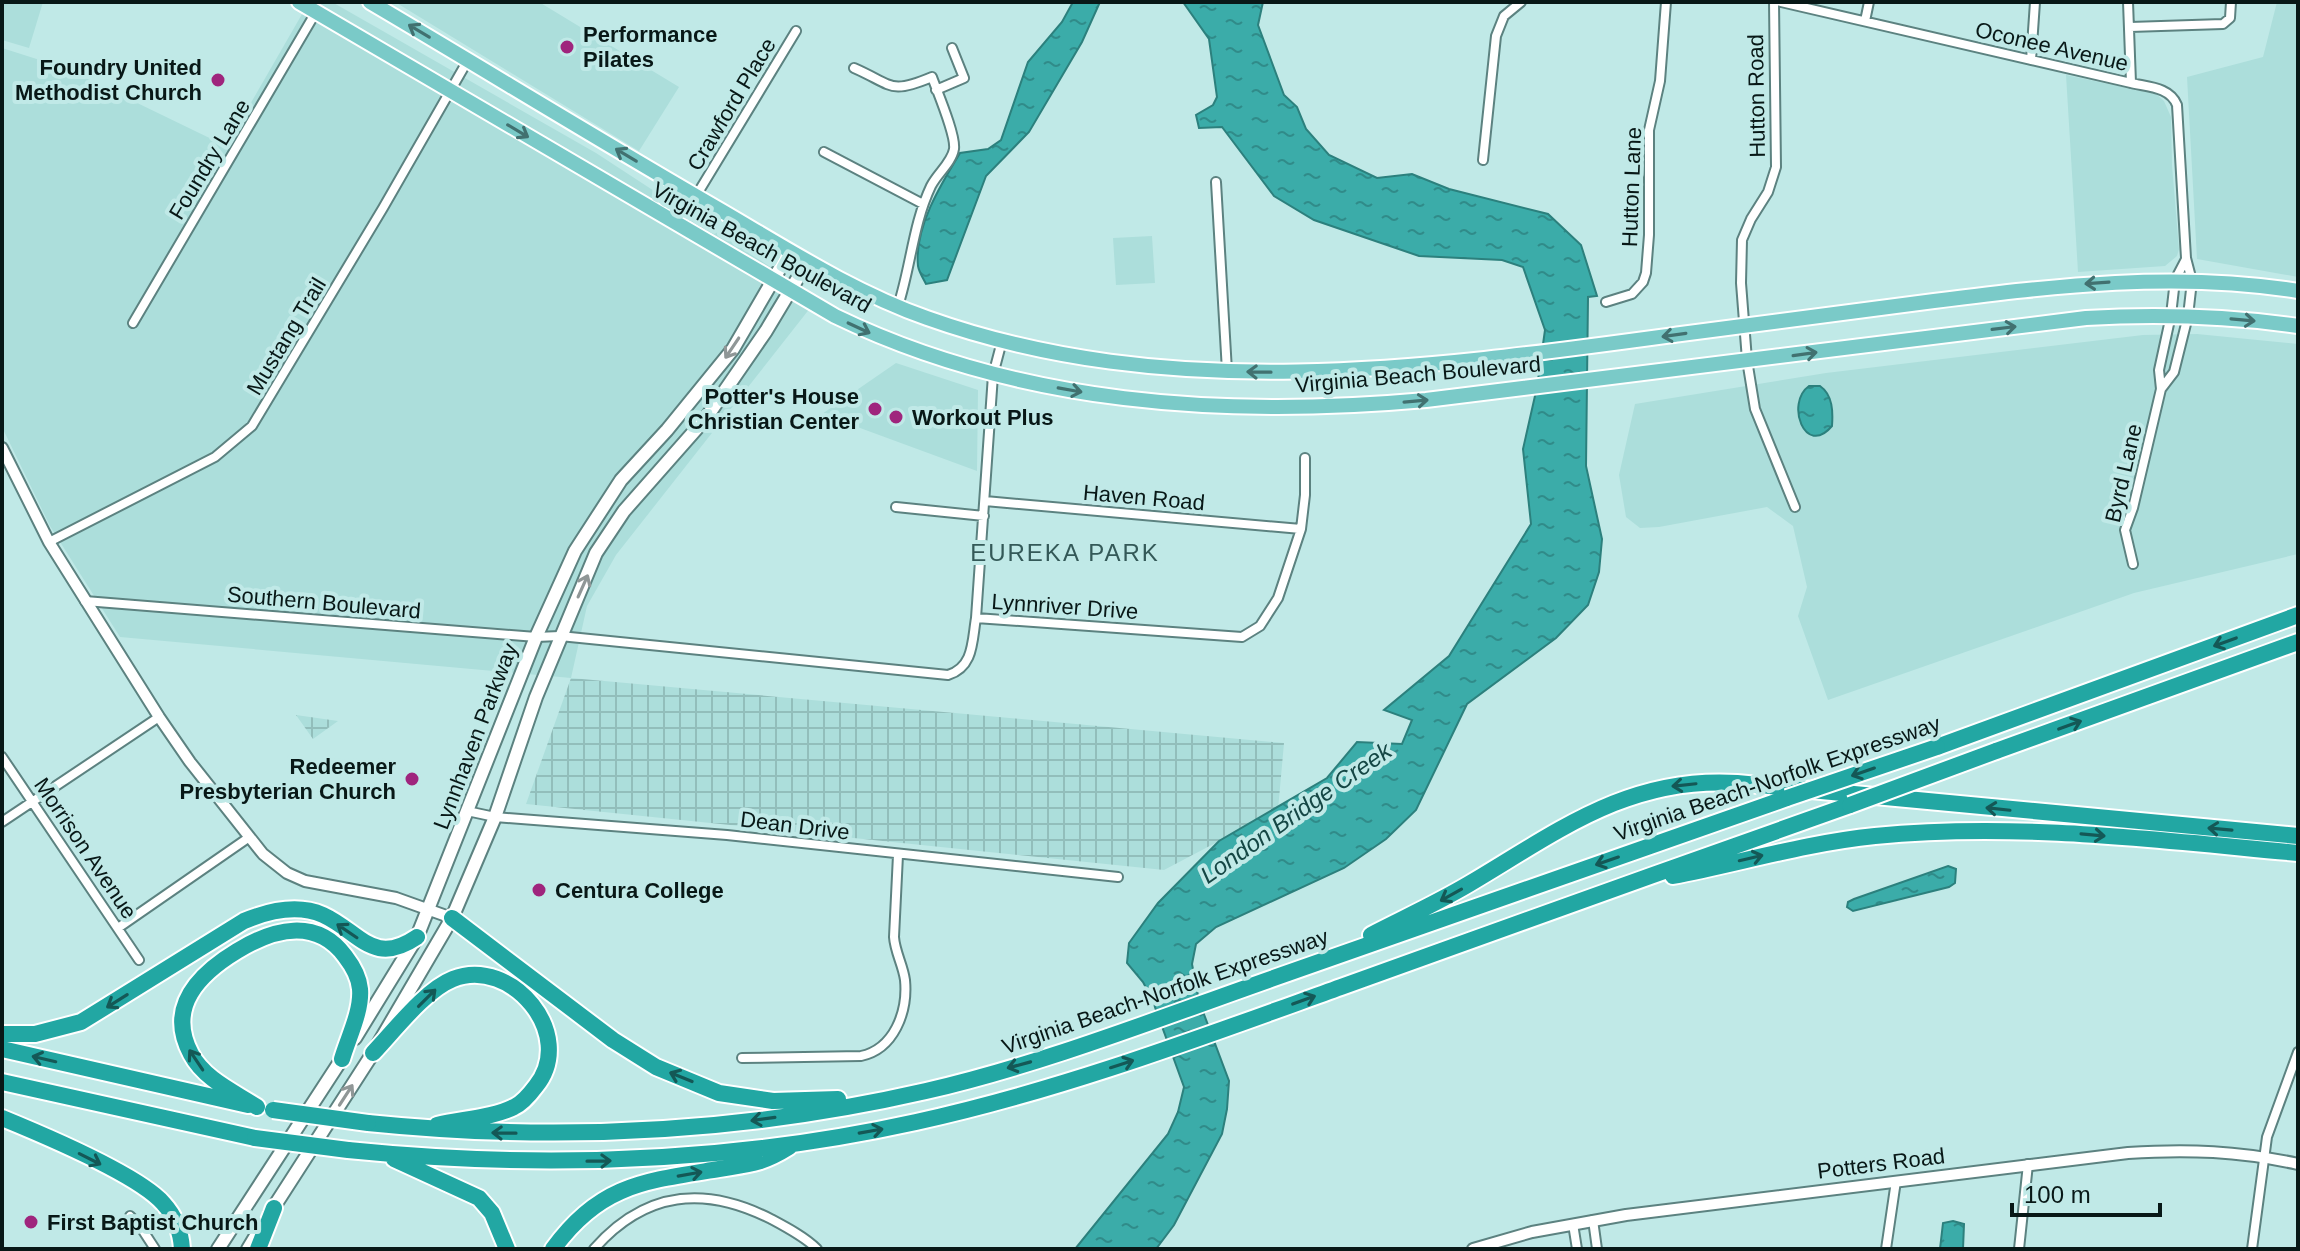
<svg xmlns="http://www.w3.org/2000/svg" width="2300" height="1251" font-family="Arial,sans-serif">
  <defs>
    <pattern id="industrial-grid" width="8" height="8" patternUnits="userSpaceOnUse" patternTransform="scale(2)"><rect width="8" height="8" fill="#acdedb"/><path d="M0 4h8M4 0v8" fill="none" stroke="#92bebb"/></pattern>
    <pattern id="water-ripples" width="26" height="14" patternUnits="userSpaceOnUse" patternTransform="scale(2)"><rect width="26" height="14" fill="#3baca9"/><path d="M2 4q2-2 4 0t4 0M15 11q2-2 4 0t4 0" fill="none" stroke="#308b89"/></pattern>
  </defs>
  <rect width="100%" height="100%" fill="#c0e9e7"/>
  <path fill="#acdedb" d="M2,2H43L29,48L2,40Z
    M309,2H332L596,153L818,298L616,555L587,606L571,678L120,637L50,526L2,427V48L65,68L226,146Z
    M395,2H539L679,87L639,151Z
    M2277,2H2298V277L2197,259L2187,77L2263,57Z
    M2066,75L2156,94L2164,101L2171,117L2172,165L2179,249L2177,256L2165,266L2078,272Z
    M1152,236L1155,283L1116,285L1113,238Z
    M2197,334L2298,344V554L2134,593L1828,700L1798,616L1807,587L1793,526L1767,507L1659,527L1640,528L1626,517L1619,475L1635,404L1826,373L2143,335Z
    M896,363L978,390L977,471L822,414Z"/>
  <path fill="url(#industrial-grid)" d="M571,678L1284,743L1278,810L1164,870L526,804Z
    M296,715L338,721L313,739Z"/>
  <path fill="url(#water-ripples)" stroke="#2c807d" stroke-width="2" d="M1073,2H1100L1082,42L1029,132L986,176L947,280L926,284C923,278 919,272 918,266C914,228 941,184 960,153L988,149L1001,140L1028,62L1062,22Z
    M1183,2H1263L1258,25L1284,95L1297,107L1306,129L1329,155L1377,178L1412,174L1449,189L1548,214L1581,245L1597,296L1588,297L1586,466L1602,539L1599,572L1588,605L1556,638L1467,704L1416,810L1386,839L1344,868L1216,927L1196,944L1192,964L1199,1001L1229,1081L1227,1109L1222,1134L1174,1225L1156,1249H1075L1168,1134L1178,1112L1184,1087L1152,999L1143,982L1127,963L1129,943L1158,903L1219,841L1327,778L1357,742L1402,744L1412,720L1384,710L1449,656L1531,524L1523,449L1537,387L1545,330L1523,267L1502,260L1419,256L1314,220L1274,196L1222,127L1199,128L1196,115L1213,105L1217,97L1209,39Z
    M1809,386H1820C1833,395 1833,412 1832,426C1805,458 1785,403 1809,386Z
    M1948,866L1956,869L1955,883L1949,887L1853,911L1847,907L1848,902L1854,899Z
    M1953,1221L1964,1224L1963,1249H1940L1943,1223Z"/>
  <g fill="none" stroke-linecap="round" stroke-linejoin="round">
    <defs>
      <path id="minor" d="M1774,2L1776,167L1768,192L1751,219L1742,240L1741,283L1747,360L1755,409L1795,507
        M1781,2L2131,83C2148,87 2170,87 2177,105L2186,258L2192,281L2188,316L2174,372L2161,389
        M2128,2L2131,83
        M1865,21L1869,2
        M2130,27L2223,24L2230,18L2231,2
        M2031,60L2035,2
        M854,68C893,85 889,95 932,77C937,91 956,135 954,149C952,162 937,174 931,186C913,224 911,266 898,306
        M936,90L964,78L952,48
        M824,152L923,204
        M1483,160L1496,36L1504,16L1521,2
        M1216,182L1227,371
        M696,196L796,31
        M1606,302L1632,294L1643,282L1646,273L1649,235V130L1660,81L1666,2
        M133,323L316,12
        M985,501L1301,529
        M896,507L984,516
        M49,542L215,457L252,426L383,208L468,60
        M2133,564L2125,530L2133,508L2161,389L2159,370L2171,315L2175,280L2186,259
        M85,601L536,637L560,636L948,675C974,667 972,641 976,618L1242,637L1260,626L1278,598L1301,529L1305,495V458
        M976,618L993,375L1002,341
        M2,757L139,960
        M467,811L495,817L727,835L1118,877
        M2,822L159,717
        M118,928L248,838
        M742,1058L861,1056C894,1049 908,1012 905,980C903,965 895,952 894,937L898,855
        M130,1216L140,1226L155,1249
        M1593,1220L1597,1249
        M1573,1224L1577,1249
        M594,1249C645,1191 704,1185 771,1219C786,1227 805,1237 817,1249
        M1886,1249L1896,1181
        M2019,1249L2028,1164
        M2252,1249L2267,1137L2298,1052"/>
      <path id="tertiary" d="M2,448L49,542L159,717L190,762L263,854L287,873L305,881L396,898L452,918
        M1473,1249L1532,1232L1626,1215L2128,1153C2188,1149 2239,1151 2298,1164"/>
      <path id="secondary" d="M355,1038L417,937L536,637L575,551L621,480L667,430L733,349L790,251
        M270,1213L373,1053L452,918L495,817L536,697L596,553L624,511L706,418L766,331L808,261
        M218,1249L345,1054
        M248,1249L260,1229"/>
      <path id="primary" d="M299,2L835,316C1019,405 1225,418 1426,400L2086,318C2157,314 2228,316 2298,326
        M370,2C487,71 602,142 720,210C787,249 853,292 927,318C1171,405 1431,368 1681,334C1765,323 1849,312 1934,301C2055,286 2176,271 2298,291"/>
      <path id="motorway" d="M1937,747L2298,615
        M1996,751L2298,642
        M1673,876C1740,863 1806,843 1875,836C2017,822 2157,840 2298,853
        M452,918L613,1040L656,1067L719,1093L773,1101L838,1099
        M1371,935C1404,918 1437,903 1469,884C1557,832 1628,776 1737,783L2298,836
        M2,1034H35L81,1022L244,921C268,911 298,904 323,915C360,932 373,967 417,937
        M2,1049L248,1105
        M373,1053C394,1031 425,990 453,979C512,956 577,1035 536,1086C530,1094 523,1103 514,1107C492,1118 461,1119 437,1125
        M2,1082L255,1138
        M257,1107C234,1092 204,1079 191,1054C166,1007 199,974 237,951C273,929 316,917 345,956C352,965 359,977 360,989C362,1011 348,1038 342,1059
        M2,1118C41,1134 137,1174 163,1203C175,1216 181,1232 182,1249
        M368,1123C554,1142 743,1133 926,1091C1043,1064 1157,1019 1271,979C1443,919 1615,858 1787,798
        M348,1150C537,1169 730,1163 916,1122C1062,1090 1202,1037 1341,987C1511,926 1680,865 1850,805
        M394,1159L479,1198L492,1213L507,1249
        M258,1249L274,1208
        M553,1249C600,1184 645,1181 719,1169C750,1164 762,1164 789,1147"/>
    </defs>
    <use href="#minor" stroke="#5c8280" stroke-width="12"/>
    <use href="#tertiary" stroke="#5c8280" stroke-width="14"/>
    <use href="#secondary" stroke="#5c8280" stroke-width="16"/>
    <use href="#primary" stroke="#fff" stroke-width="18"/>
    <use href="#motorway" stroke="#fff" stroke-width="20"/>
    <use href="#minor" stroke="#fff" stroke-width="8"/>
    <use href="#tertiary" stroke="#fff" stroke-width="10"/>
    <use href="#secondary" stroke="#fff" stroke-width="12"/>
    <use href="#primary" stroke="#7acac8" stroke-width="14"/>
    <use href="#motorway" stroke="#22a7a3" stroke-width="16"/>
    <defs>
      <path id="motorway-bridge" d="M1787,798L1937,747
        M1850,805L1996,751
        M273,1110L368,1123
        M255,1138L348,1150"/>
    </defs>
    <use href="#motorway-bridge" stroke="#fff" stroke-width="20" stroke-linecap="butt"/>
    <use href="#motorway-bridge" stroke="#22a7a3" stroke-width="16"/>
  </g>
  <defs><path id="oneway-shaft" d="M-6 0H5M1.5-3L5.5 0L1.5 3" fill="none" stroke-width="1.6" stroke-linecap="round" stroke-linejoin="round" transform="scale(2)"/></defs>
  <g stroke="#417170">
    <use href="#oneway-shaft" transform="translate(419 31) rotate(-149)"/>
    <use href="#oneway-shaft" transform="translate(518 131) rotate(31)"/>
    <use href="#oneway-shaft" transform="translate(626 155) rotate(-149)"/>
    <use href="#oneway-shaft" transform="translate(2097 283) rotate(176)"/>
    <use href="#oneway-shaft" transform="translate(2243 320) rotate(5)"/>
    <use href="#oneway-shaft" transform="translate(859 328) rotate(25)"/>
    <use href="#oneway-shaft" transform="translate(2004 328) rotate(-7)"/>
    <use href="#oneway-shaft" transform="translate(1674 335) rotate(172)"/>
    <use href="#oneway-shaft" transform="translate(1805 354) rotate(-8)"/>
    <use href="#oneway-shaft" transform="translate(1259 372) rotate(-179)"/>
    <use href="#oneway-shaft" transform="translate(1070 390) rotate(10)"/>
    <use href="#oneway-shaft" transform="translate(1416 401) rotate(-5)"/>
  </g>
  <g stroke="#909797">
    <use href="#oneway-shaft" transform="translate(732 348) rotate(124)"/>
    <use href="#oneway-shaft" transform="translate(583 586) rotate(-66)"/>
    <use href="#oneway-shaft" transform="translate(346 1095) rotate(-57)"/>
  </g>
  <g stroke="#145856">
    <use href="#oneway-shaft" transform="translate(2225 642) rotate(160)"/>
    <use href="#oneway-shaft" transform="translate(2070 725) rotate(-20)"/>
    <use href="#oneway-shaft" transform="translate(1863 772) rotate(161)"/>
    <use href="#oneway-shaft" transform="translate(1684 785) rotate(174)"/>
    <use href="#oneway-shaft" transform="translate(1998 809) rotate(-174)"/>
    <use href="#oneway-shaft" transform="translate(2220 829) rotate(-175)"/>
    <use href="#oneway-shaft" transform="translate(2093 835) rotate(5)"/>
    <use href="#oneway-shaft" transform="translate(1751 858) rotate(-13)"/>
    <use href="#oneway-shaft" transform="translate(1607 861) rotate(161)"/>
    <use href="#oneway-shaft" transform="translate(1451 895) rotate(151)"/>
    <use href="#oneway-shaft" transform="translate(347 931) rotate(-146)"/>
    <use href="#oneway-shaft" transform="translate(427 998) rotate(-45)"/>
    <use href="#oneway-shaft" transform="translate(1304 1000) rotate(-20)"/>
    <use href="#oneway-shaft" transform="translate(117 1001) rotate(148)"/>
    <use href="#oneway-shaft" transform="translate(44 1059) rotate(-167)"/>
    <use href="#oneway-shaft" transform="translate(196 1060) rotate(-124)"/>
    <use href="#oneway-shaft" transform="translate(1122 1064) rotate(-18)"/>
    <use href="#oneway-shaft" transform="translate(1019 1065) rotate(165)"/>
    <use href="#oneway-shaft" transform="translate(681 1077) rotate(-158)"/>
    <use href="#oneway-shaft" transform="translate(763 1119) rotate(172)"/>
    <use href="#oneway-shaft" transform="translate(871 1131) rotate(-10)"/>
    <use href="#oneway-shaft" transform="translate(504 1133) rotate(-179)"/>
    <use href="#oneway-shaft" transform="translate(90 1159) rotate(27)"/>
    <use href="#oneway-shaft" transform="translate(599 1161) rotate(-1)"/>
    <use href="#oneway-shaft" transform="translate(690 1174) rotate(-10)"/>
  </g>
  <g fill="#9f257d" stroke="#c0e9e7" stroke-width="3">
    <circle cx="567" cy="47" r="8"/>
    <circle cx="218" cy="80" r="8"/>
    <circle cx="875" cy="409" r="8"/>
    <circle cx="896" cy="417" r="8"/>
    <circle cx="412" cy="779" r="8"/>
    <circle cx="539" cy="890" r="8"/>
    <circle cx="31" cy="1222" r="8"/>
  </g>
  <g text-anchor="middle" stroke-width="8" stroke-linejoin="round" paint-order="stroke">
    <g font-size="22" font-weight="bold" fill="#081817" stroke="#c0e9e7" text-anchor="start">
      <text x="583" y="42">Performance<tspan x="583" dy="25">Pilates</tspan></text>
      <text x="202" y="75" text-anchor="end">Foundry United<tspan x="202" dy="25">Methodist Church</tspan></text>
      <text x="859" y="404" text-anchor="end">Potter's House<tspan x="859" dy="25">Christian Center</tspan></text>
      <text x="912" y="425">Workout Plus</text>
      <text x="396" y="774" text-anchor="end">Redeemer<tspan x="396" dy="25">Presbyterian Church</tspan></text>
      <text x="555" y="898">Centura College</text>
      <text x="47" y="1230">First Baptist Church</text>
    </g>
    <g font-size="22" fill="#081817" stroke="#c0e9e7">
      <text transform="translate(2052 46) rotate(13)" y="8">Oconee Avenue</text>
      <text transform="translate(1756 96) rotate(-91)" y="8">Hutton Road</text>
      <text transform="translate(731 104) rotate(-59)" y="8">Crawford Place</text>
      <text transform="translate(209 159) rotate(-59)" y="8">Foundry Lane</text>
      <text transform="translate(1631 187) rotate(-88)" y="8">Hutton Lane</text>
      <text transform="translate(762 247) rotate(29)" y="8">Virginia Beach Boulevard</text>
      <text transform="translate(286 336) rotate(-59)" y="8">Mustang Trail</text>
      <text transform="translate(1418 374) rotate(-5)" y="8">Virginia Beach Boulevard</text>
      <text transform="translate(2123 473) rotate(-77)" y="8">Byrd Lane</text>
      <text transform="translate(1144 497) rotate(5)" y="8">Haven Road</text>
      <text transform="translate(324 602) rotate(5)" y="8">Southern Boulevard</text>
      <text transform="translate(1065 606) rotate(4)" y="8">Lynnriver Drive</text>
      <text transform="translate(475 736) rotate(-69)" y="8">Lynnhaven Parkway</text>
      <text transform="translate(1777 778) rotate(-19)" y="8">Virginia Beach-Norfolk Expressway</text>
      <text transform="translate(795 825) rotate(7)" y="8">Dean Drive</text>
      <text transform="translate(86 848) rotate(56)" y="8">Morrison Avenue</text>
      <text transform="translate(1165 991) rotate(-19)" y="8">Virginia Beach-Norfolk Expressway</text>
      <text transform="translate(1881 1163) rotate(-7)" y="8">Potters Road</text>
    </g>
    <g font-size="24" letter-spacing="2" fill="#345958" stroke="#c0e9e7">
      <text x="1065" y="561">EUREKA PARK</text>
    </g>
    <g font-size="24" font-style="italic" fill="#154745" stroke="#c0e9e7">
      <text transform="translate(1296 813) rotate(-35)" y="8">London Bridge Creek</text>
    </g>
  </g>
  <rect width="2300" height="1251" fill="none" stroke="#081817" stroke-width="8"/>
  <path d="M2012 1203v12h148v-12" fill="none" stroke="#081817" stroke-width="4"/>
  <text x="2024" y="1203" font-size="24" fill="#081817" stroke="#c0e9e7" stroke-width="6" paint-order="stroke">100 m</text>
</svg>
